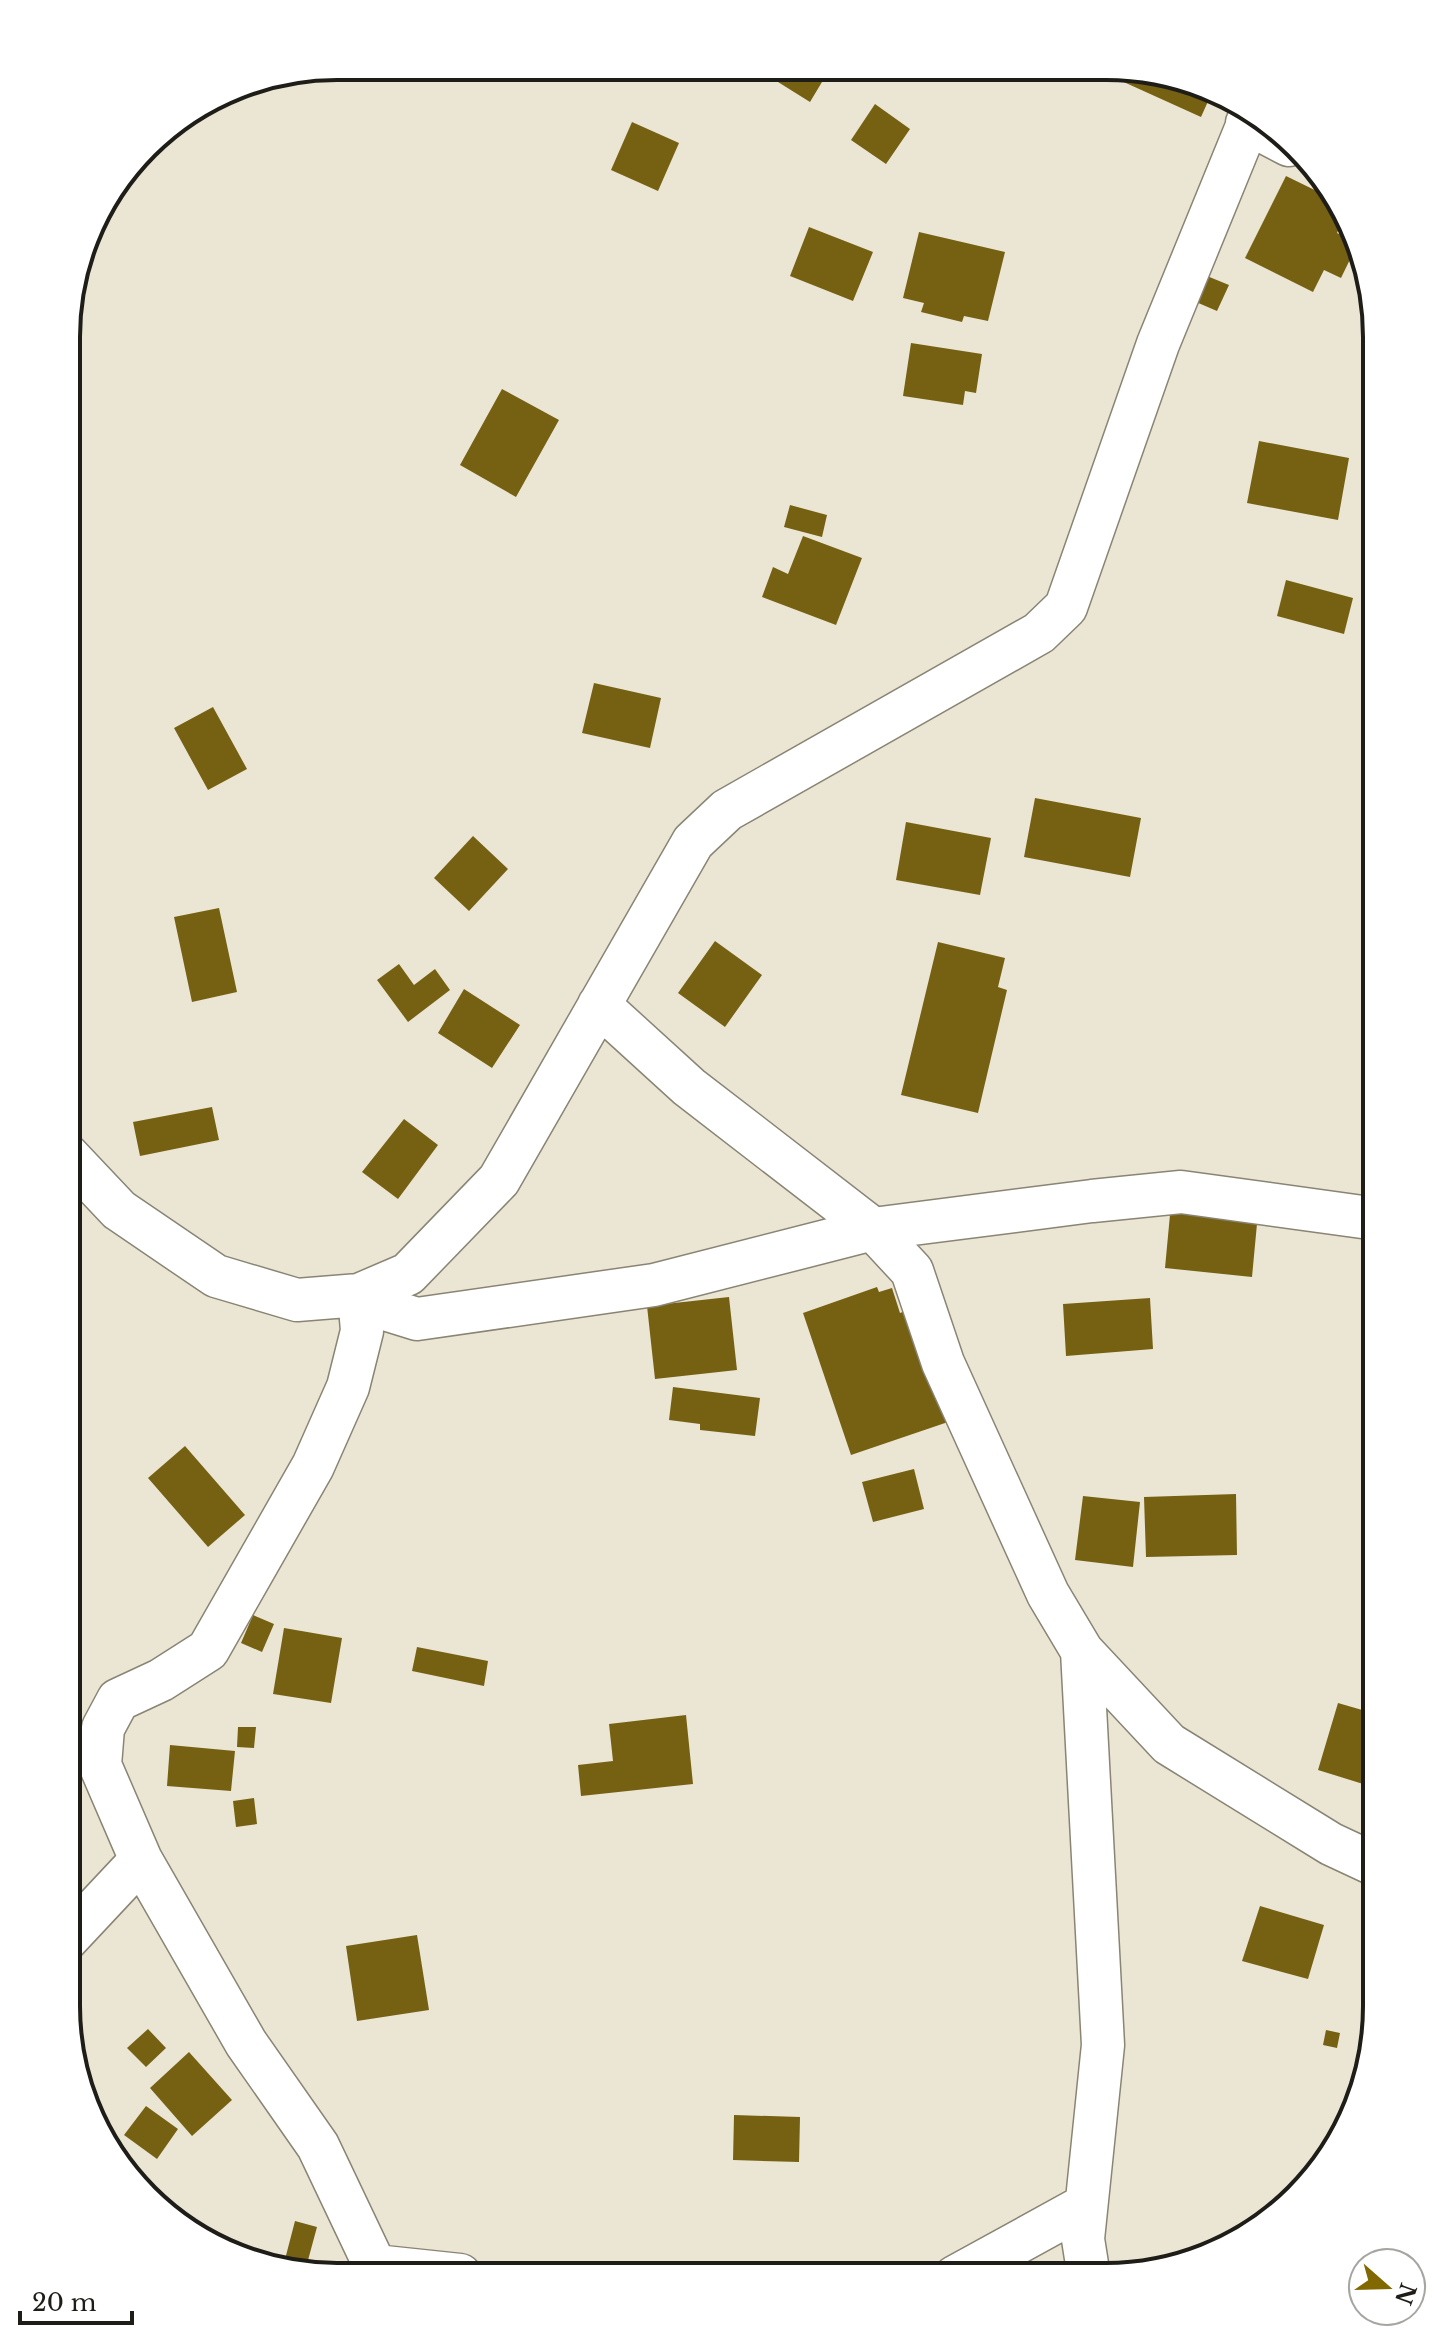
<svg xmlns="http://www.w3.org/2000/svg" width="1443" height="2343" font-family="'Libre Baskerville',serif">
  <rect width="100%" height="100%" fill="#ebe6d4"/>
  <path fill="#766113" d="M754,67H831L810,102Z
    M1108,68H1142L1210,97L1201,117L1106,74Z
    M875,104L910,129L886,164L851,140Z
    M632,122L679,143L658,191L611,170Z
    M1286,176L1329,197L1344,218L1337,233L1358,243L1341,278L1324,270L1313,292L1245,258Z
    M809,227L873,252L853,301L790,276Z
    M919,232L1005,252L988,321L964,316L962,322L921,312L924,303L903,298Z
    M1207,276L1229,285L1217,311L1196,302Z
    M911,343L982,354L976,393L965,391L963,405L903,396Z
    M502,389L559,420L516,497L460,465Z
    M1259,441L1349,458L1338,520L1247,503Z
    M790,505L827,515L822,537L784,527Z
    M803,536L862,558L836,625L762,597L773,567L788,574Z
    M1286,580L1353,598L1344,634L1277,616Z
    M594,683L661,698L650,748L582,733Z
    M213,707L247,769L208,790L174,728Z
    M1035,798L1141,818L1130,877L1024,857Z
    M906,822L991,838L980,895L896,880Z
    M473,836L508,869L469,911L434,878Z
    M219,908L237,992L192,1002L174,917Z
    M715,941L762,975L725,1027L678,993Z
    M938,942L1005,958L998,987L1007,990L978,1113L901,1095Z
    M399,964L414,985L435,969L450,990L408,1022L377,980Z
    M464,989L520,1025L492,1068L438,1033Z
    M212,1107L219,1140L140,1156L133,1122Z
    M404,1119L438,1145L398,1199L362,1172Z
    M1375,1120H1377V1158L1367,1156Z
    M1171,1204L1258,1213L1252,1277L1165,1268Z
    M877,1287L879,1292L892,1288L900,1313L910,1309L948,1422L851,1455L803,1313Z
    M729,1297L737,1370L655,1379L647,1306Z
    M1150,1298L1153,1349L1066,1356L1063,1304Z
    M673,1387L760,1398L755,1436L700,1430V1424L669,1420Z
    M185,1446L245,1515L208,1547L148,1478Z
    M914,1469L924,1509L873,1522L862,1482Z
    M1236,1494L1237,1555L1146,1557L1144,1497Z
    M1083,1496L1140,1502L1133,1567L1075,1560Z
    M253,1615L274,1624L262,1652L241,1643Z
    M284,1628L342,1638L331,1703L273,1694Z
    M417,1647L488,1661L484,1686L412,1671Z
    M1338,1703L1376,1714V1788L1318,1770Z
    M686,1715L693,1784L581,1796L578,1765L613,1761L609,1724Z
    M238,1727H256L254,1748L237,1747Z
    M170,1745L235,1751L231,1791L167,1786Z
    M254,1798L257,1824L236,1827L233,1801Z
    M1260,1906L1324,1925L1308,1979L1242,1961Z
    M417,1935L429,2010L357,2021L346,1946Z
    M148,2029L166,2048L146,2067L127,2048Z
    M1326,2030L1340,2033L1337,2048L1323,2045Z
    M189,2052L232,2100L192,2136L150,2088Z
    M146,2106L178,2129L157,2159L124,2135Z
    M734,2115L800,2117L799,2162L733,2160Z
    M295,2221L317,2227L304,2275L283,2267Z"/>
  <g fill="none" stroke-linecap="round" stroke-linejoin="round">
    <defs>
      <path id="minor" d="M1247,123L1289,145
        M599,1005L689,1087L873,1229L912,1271L943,1363L1048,1594L1082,1651L1169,1744L1331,1844L1376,1865
        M67,1155L119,1210L216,1276L297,1300L359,1295L408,1274L499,1180L693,842L727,810L1039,633L1066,607L1158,344L1252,114
        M359,1295L362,1331L348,1387L313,1466L208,1650L161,1680L118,1700L103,1728L100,1765L141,1860L246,2043L318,2146L375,2266
        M359,1295L388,1310L417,1319L654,1285L873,1229L1092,1201L1181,1192L1377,1219
        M1082,1651L1103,2045L1083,2239L1089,2277
        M66,1940L141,1860
        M378,2275L375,2266L460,2275
        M955,2277L1086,2205"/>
    </defs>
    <use href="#minor" stroke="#898474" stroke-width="45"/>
    <use href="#minor" stroke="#fff" stroke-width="42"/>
  </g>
  <path d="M0 0H1443V2343H0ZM337 80H1106A257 257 0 0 1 1363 337V2006A257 257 0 0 1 1106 2263H337A257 257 0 0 1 80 2006V337A257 257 0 0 1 337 80Z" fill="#fff" fill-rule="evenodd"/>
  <path fill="none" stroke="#1f1d17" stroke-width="4" d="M337 80H1106A257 257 0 0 1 1363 337V2006A257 257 0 0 1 1106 2263H337A257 257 0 0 1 80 2006V337A257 257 0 0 1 337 80Z"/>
  <g transform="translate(1387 2287) rotate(110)"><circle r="38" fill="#ffffff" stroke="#a5a5a2" stroke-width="2"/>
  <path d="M0-6L14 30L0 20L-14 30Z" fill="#816800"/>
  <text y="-12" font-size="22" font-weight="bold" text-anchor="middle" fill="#1f1d17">N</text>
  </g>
  <path d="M20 2311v12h112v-12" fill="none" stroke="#1f1d17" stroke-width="4"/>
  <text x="32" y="2311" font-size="24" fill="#1f1d17" stroke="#ffffff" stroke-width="6" paint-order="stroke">20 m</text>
</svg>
